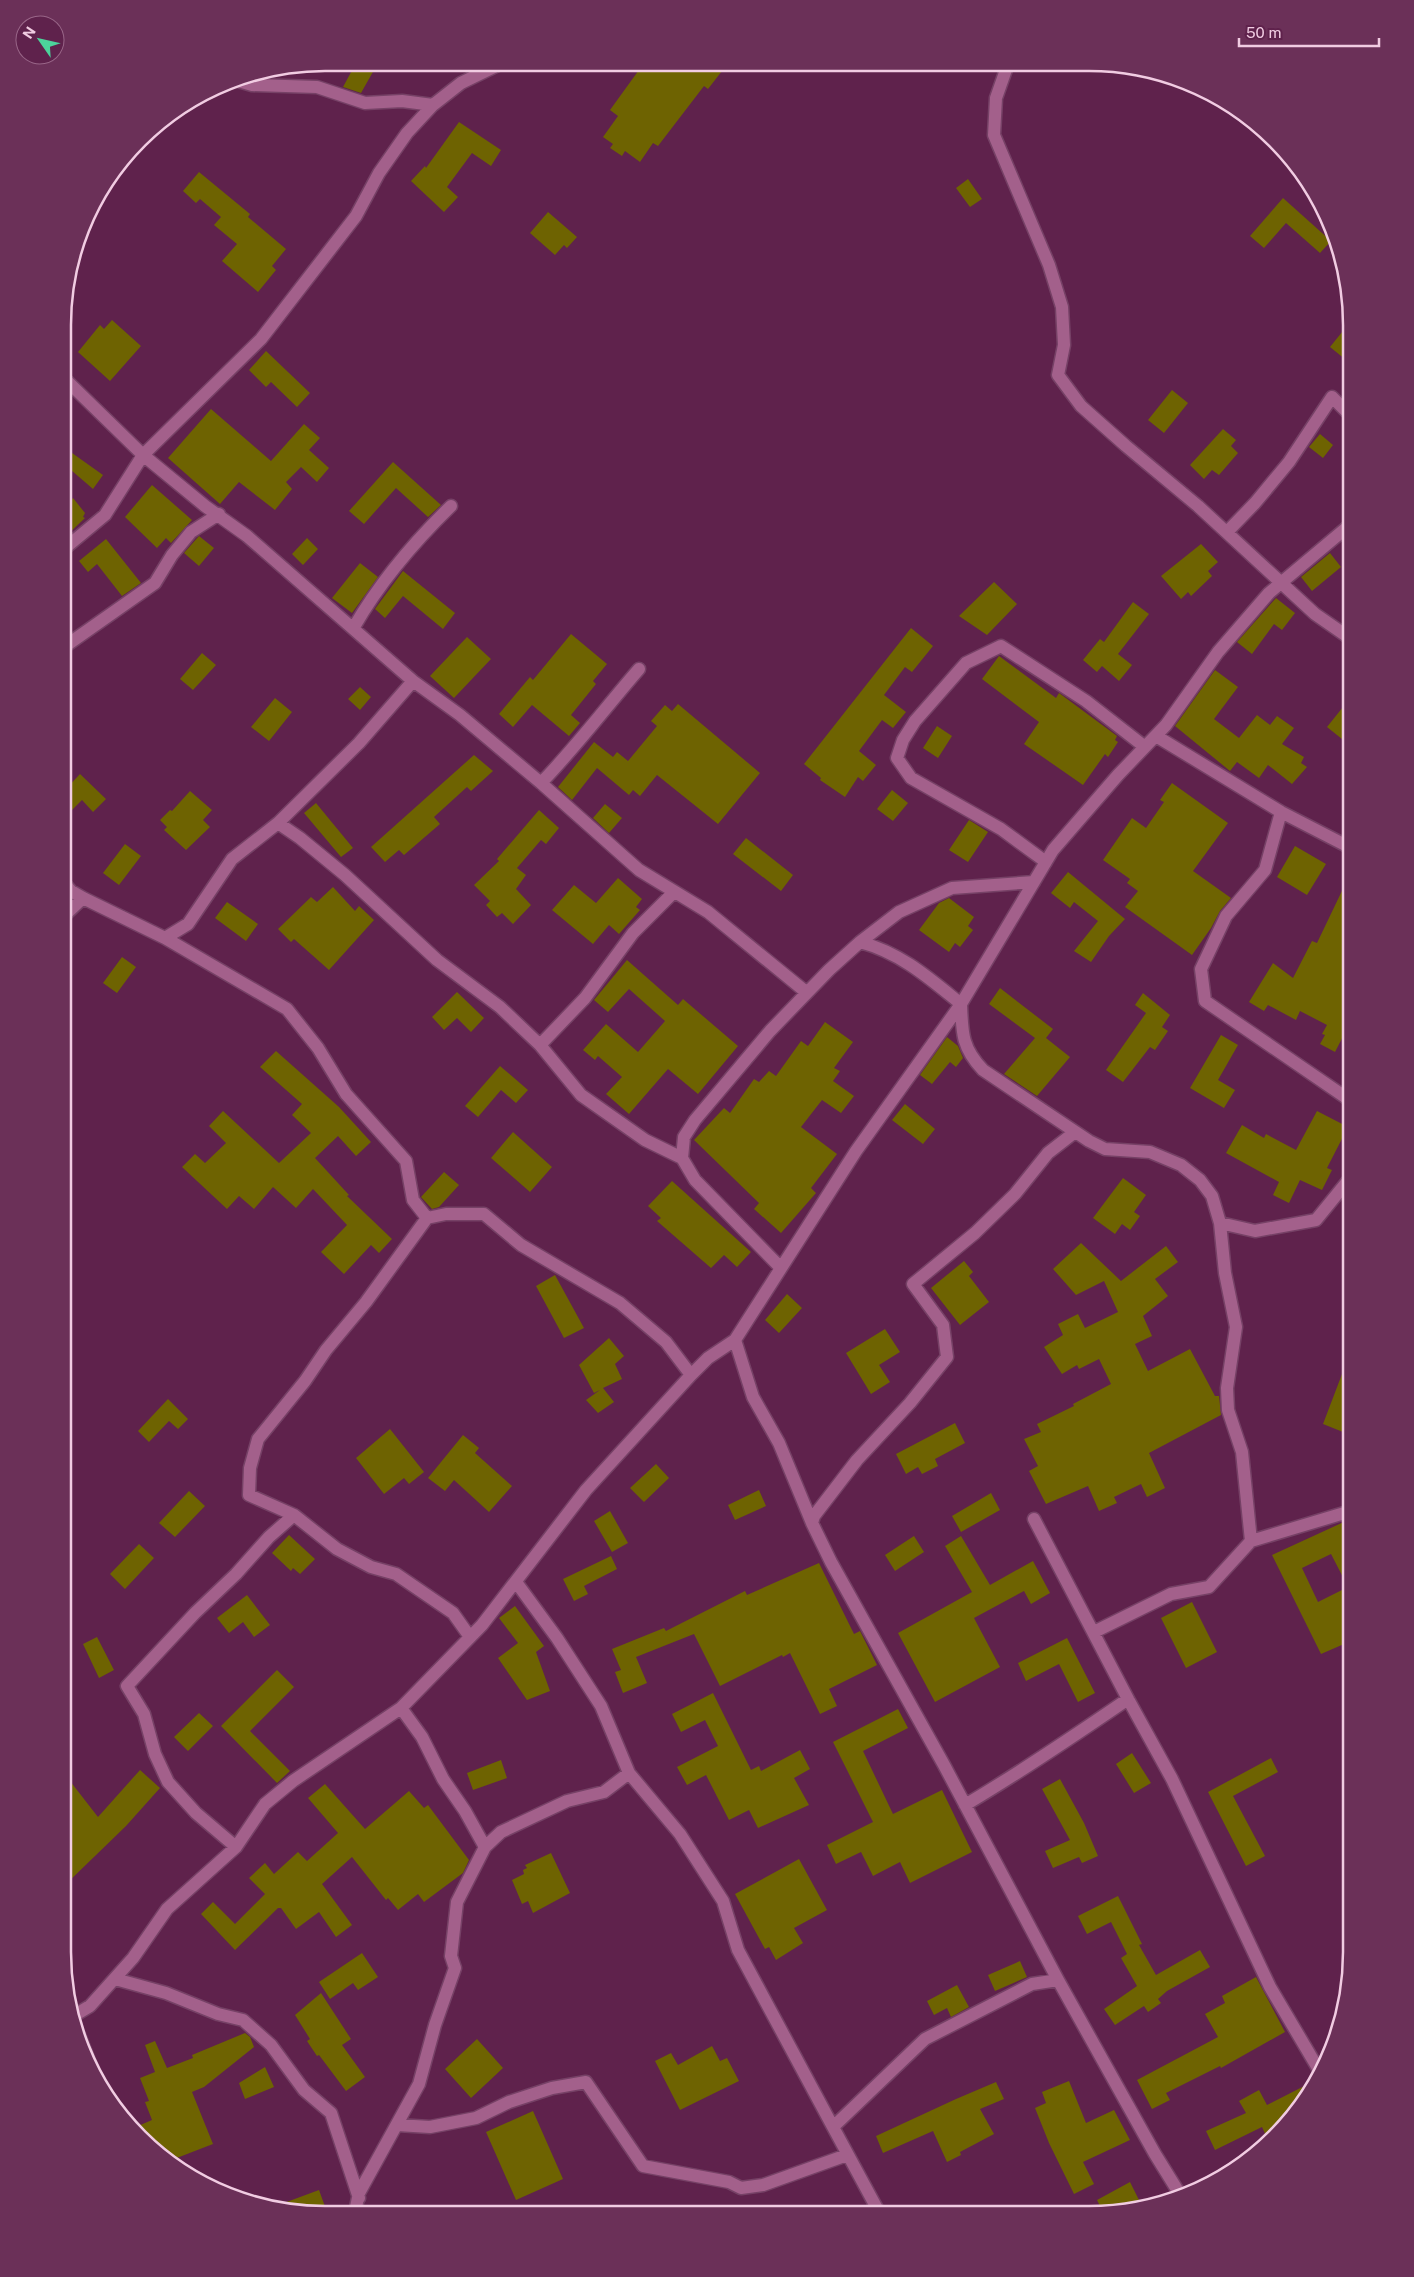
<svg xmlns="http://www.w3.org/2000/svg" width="1414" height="2277" font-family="'Public Sans',sans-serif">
  <rect width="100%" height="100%" fill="#5f224c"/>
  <path fill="#6e6301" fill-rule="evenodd" d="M356,63H378L361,93L343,87Z
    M644,63L712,64L722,71L708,89L704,86L658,146L653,143L640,162L625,151L622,156L610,148L613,144L603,137L618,116L610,110Z
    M459,122L501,150L491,166L472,153L447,187L458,197L444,212L411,181L425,166L426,168Z
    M199,172L250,214L248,217L286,249L272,266L276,270L258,292L222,261L237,244L214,225L221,217L200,199L196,203L183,191Z
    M968,179L982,199L970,207L956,188Z
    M1283,198L1331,241L1320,253L1286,223L1264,248L1250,236Z
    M548,212L577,237L567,248L564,245L555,255L530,233Z
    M112,320L141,346L110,381L78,352L100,325L104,329Z
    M1351,321L1352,326L1351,364L1330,347Z
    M266,351L310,393L297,407L271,382L266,387L249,370Z
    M1172,390L1188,403L1164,433L1148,420Z
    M211,409L271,461L304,424L320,438L309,450L329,468L317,482L301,467L286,482L292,489L275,510L239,482L220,504L168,458Z
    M1223,429L1236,440L1231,446L1238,453L1219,475L1212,470L1204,479L1190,465Z
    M1320,434L1333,445L1323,458L1309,447Z
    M65,448L103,475L93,489L64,464Z
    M393,462L441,505L428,517L396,488L364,524L349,511Z
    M152,485L192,520L171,543L166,538L157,548L125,517Z
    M73,498L85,513L83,517L85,518L64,538V509Z
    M199,536L214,548L199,566L184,553Z
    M307,538L318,549L303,565L292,554Z
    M106,539L141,583L122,596L97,564L88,572L79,561Z
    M1201,544L1218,562L1208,571L1212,576L1191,596L1188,592L1181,599L1161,576Z
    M1330,553L1341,567L1312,591L1301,577Z
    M360,563L378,577L352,613L332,598Z
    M403,571L455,613L443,629L403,596L385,618L375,609Z
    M994,582L1017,604L987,635L959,616Z
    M1276,598L1295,613L1282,630L1274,624L1252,654L1237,642Z
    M1133,602L1149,614L1118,654L1132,665L1119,681L1102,666L1097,672L1083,660L1100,639L1104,642Z
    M911,628L933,646L912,672L905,667L884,695L906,712L893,728L882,720L859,751L876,765L863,781L858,777L845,797L820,780L821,778L804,764Z
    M571,634L607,664L593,681L596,684L571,715L580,723L569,736L532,705L513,727L499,714L530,677L533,680Z
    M467,637L491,659L454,698L430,676Z
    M202,653L216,665L193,690L180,679Z
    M999,656L1056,698L1059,693L1117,736L1115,740L1118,742L1108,757L1105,754L1083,785L1024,744L1039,722L982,679Z
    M1215,670L1238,687L1214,719L1239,738L1257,715L1270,725L1277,716L1294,728L1282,744L1304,757L1301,763L1307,767L1292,784L1268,765L1259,778L1237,762L1230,771L1175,726Z
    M360,687L371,697L360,710L348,699Z
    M1351,697V728L1342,739L1327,727Z
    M275,698L292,712L269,741L251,727Z
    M678,704L760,773L718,824L657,775L640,796L633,790L629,795L597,768L572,800L558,787L594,742L613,757L617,752L628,761L657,726L651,721L665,705L672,711Z
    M937,726L952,736L938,758L923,748Z
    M474,755L493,771L471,791L467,787L434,817L440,824L404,855L399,850L385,862L371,847Z
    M80,774L106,799L93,812L82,800L64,818V791Z
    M1172,783L1228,823L1193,871L1231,898L1220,911L1211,928L1192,955L1125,907L1138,891L1127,883L1130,879L1103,860L1132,818L1146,828L1164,802L1160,800Z
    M892,790L908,803L893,821L877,809Z
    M190,791L212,810L203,820L210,827L186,850L164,830L167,827L160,820L170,810L172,811Z
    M316,803L353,848L341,857L304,813Z
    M605,804L622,818L609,833L593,818Z
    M539,810L559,828L546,844L541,840L517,868L526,875L516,889L531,905L513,924L502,913L497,917L486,905L490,901L474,885L499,861L497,859Z
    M969,820L988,832L968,862L949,850Z
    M746,838L793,875L781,891L733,854Z
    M125,844L141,856L119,885L103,873Z
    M1295,846L1326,864L1307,895L1277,877Z
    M1068,872L1125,919L1109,936L1091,962L1074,951L1098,921L1074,902L1070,908L1051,893Z
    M1351,872V917L1345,931L1351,934V950L1345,962L1351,965V1021L1335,1052L1320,1044L1325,1035L1322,1034L1327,1025L1300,1011L1296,1020L1268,1005L1264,1011L1249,1002L1273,963L1293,978L1312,941L1317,943Z
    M618,878L642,899L636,907L640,910L619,934L609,925L593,944L552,910L574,885L596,903Z
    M333,887L355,911L359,906L374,920L329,970L294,939L291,942L278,929L311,897L317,902Z
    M949,898L974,917L968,926L973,930L960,947L955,943L949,952L919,930L939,903Z
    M227,902L258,924L246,941L215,918Z
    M122,957L136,967L117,993L103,983Z
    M627,960L678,1005L683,999L738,1046L698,1094L668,1069L629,1114L606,1094L622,1077L598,1056L595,1060L583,1050L606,1024L638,1052L665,1021L629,989L608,1012L594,1000Z
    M1000,988L1053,1029L1046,1038L1070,1057L1037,1096L1004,1074L1035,1038L989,1004Z
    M457,992L484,1018L471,1032L457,1018L444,1030L432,1017Z
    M1143,993L1170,1015L1162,1027L1168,1031L1155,1050L1150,1047L1123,1082L1106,1070L1146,1013L1135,1005Z
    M825,1022L853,1042L834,1068L840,1071L833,1081L854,1096L841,1113L822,1100L801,1127L837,1154L811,1188L816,1193L781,1233L754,1209L759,1203L694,1140L724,1108L730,1113L754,1079L759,1082L769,1071L776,1076L801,1041L808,1046Z
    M1221,1035L1238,1045L1218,1080L1235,1090L1224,1108L1190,1088Z
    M947,1037L958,1046L963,1058L956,1067L950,1062L932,1084L920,1075Z
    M276,1051L339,1107L371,1142L356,1156L338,1136L315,1158L349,1195L347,1196L392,1239L379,1253L371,1245L344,1274L321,1252L347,1225L313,1189L296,1208L273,1187L254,1209L239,1196L227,1209L182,1167L195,1154L205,1163L226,1143L209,1126L223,1111L279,1163L311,1133L292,1115L302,1104L260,1067Z
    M500,1066L528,1090L516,1103L501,1090L478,1117L465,1106Z
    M905,1104L935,1129L923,1144L892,1120Z
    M1317,1111L1348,1127L1327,1168L1332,1170L1322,1190L1300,1180L1289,1203L1273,1195L1279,1182L1226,1153L1242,1125L1264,1138L1266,1134L1296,1150Z
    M513,1132L552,1167L530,1192L491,1158Z
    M444,1172L459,1185L439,1207L432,1209L421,1197Z
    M1123,1178L1146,1195L1134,1212L1140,1216L1130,1230L1122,1224L1115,1234L1093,1218Z
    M672,1181L751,1252L737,1267L724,1255L711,1268L657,1221L661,1218L648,1206Z
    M1081,1243L1121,1281L1166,1246L1178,1262L1155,1279L1168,1296L1143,1316L1152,1336L1135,1344L1148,1371L1190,1349L1215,1396H1219L1221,1415L1149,1453L1165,1488L1147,1497L1141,1484L1114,1497L1117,1503L1099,1511L1088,1486L1046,1504L1029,1471L1038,1466L1024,1439L1041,1432L1037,1424L1074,1406L1073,1404L1111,1384L1099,1359L1079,1369L1077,1365L1062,1374L1044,1347L1063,1335L1058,1324L1078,1314L1085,1328L1118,1312L1104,1281L1076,1295L1053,1269Z
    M964,1261L973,1272L969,1276L989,1302L960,1325L931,1288Z
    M555,1275L584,1328L564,1338L536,1286Z
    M787,1294L802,1308L779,1333L765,1320Z
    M885,1329L900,1352L879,1365L890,1382L871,1394L846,1353Z
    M609,1338L624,1356L615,1364L622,1379L603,1388L614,1402L598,1413L586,1400L600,1390L594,1393L579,1365Z
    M1350,1353L1351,1412L1343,1432L1323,1424Z
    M168,1399L188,1419L178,1429L169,1421L149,1442L138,1431Z
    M955,1423L965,1443L935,1459L938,1466L922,1474L918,1467L906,1474L896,1454Z
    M390,1429L424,1472L409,1484L404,1478L384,1494L356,1458Z
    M463,1435L479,1448L475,1453L512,1486L489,1512L454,1480L445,1491L428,1478Z
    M656,1464L669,1478L644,1502L630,1488Z
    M759,1490L766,1506L735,1520L728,1505Z
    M189,1491L205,1506L175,1537L159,1523Z
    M991,1493L1000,1510L961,1532L952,1516Z
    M610,1511L628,1543L612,1552L594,1521Z
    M1346,1521L1351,1532V1641L1321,1654L1272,1555ZM1331,1554L1348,1587L1318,1602L1302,1568Z
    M289,1535L315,1559L300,1574L293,1568L291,1571L272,1553Z
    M914,1536L924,1552L895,1571L885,1555Z
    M961,1536L990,1585L1033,1561L1050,1593L1031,1604L1024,1591L974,1618L1000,1667L935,1702L898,1633L972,1592L945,1546Z
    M139,1544L154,1558L125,1589L110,1574Z
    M611,1556L617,1569L584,1586L588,1594L574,1601L563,1579Z
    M819,1563L854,1634L860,1631L877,1665L829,1689L837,1706L820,1714L790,1653L783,1657L782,1655L720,1686L694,1634L636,1657L647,1683L623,1693L615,1672L621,1670L612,1649L664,1628L666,1631L745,1591L747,1595Z
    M247,1595L270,1625L254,1637L243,1622L229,1633L217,1618Z
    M1192,1602L1217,1652L1186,1668L1161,1618Z
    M515,1606L544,1646L536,1652L550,1691L527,1700L498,1658L518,1643L499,1618Z
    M97,1637L114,1670L99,1678L83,1644Z
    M1067,1638L1095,1693L1078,1702L1059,1664L1026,1681L1018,1663Z
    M277,1670L294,1687L250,1731L290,1771L277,1783L221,1726Z
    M713,1693L751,1770L759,1766L761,1771L800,1750L810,1769L794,1778L809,1805L758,1828L749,1810L729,1820L706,1775L687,1785L677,1767L718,1746L705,1720L681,1732L672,1714Z
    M898,1709L908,1728L863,1751L893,1814L942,1790L972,1852L910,1883L900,1862L873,1876L861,1852L836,1864L827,1845L873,1822L833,1742Z
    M199,1713L213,1726L188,1751L174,1737Z
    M1132,1753L1151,1783L1134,1793L1116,1764Z
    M1271,1758L1278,1772L1233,1796L1265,1856L1246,1866L1208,1792Z
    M501,1760L507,1778L473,1790L467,1773Z
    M140,1770L160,1788L126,1826L63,1887V1772L98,1817Z
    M1060,1779L1084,1823L1098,1856L1082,1863L1079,1857L1053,1868L1045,1851L1070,1840L1042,1789Z
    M325,1784L365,1829L409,1791L424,1808L428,1805L469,1860L463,1873L424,1902L418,1894L398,1910L388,1898L386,1900L352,1857L322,1884L352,1925L336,1937L319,1912L296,1929L281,1908H278L235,1950L201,1914L213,1902L235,1924L265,1894L249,1878L265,1863L274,1874L298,1852L307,1861L338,1833L308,1798Z
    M551,1853L570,1893L533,1913L528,1901L522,1904L512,1880L524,1874L523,1870L527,1868L525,1865Z
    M799,1859L827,1910L794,1928L803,1943L776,1960L769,1947L765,1949L735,1894Z
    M1118,1896L1142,1944L1139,1945L1156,1975L1200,1950L1210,1967L1167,1991L1158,1999L1161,2003L1148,2012L1144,2006L1115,2025L1104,2009L1137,1986L1121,1958L1127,1954L1111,1922L1087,1934L1078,1916Z
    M362,1953L378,1977L358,1990L353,1983L330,1999L319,1982Z
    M1020,1961L1027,1977L995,1991L988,1975Z
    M1256,1977L1285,2032L1221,2068L1220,2066L1166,2093L1170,2100L1152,2109L1137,2080L1218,2037L1205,2014L1225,2003L1222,1996Z
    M957,1985L969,2007L951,2017L947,2008L934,2015L927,2001Z
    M321,1993L351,2039L342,2045L365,2077L346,2091L319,2055L317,2056L307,2041L310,2039L295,2015Z
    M245,2033L250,2037L254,2047L204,2087L192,2092L213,2144L169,2161L165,2149L157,2152L142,2137L138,2126L152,2120L145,2102L149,2101L140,2078L155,2072L145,2045L155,2041L167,2068L193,2058L192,2055Z
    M477,2039L503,2068L471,2098L445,2069Z
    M712,2046L720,2061L727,2058L739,2081L680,2110L655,2061L671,2053L678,2065Z
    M265,2067L274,2087L245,2099L239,2083Z
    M1069,2081L1086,2123L1114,2110L1130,2140L1083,2162L1094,2184L1074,2194L1049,2143L1035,2108L1046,2103L1042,2092Z
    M1314,2081L1297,2111L1268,2140L1262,2127L1215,2150L1206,2131L1246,2113L1239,2101L1259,2090L1267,2105Z
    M996,2082L1004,2099L980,2109L994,2134L960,2152L961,2155L947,2162L933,2131L883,2153L876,2136L956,2099Z
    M533,2111L563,2179L516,2200L486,2132Z
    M1130,2182L1139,2200L1126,2207L1103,2212L1097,2200Z
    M319,2190L327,2212H292L273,2207Z"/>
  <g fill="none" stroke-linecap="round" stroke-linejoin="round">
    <defs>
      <path id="street" d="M502,63L461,83L433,105L407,133L379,173L356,216L261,339L143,455L205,506L247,536L413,681L460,715L541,783L639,870L708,912L806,992
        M1008,64L996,98L994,135L1049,265L1062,307L1064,345L1058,375L1081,406L1126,446L1198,506L1315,614L1351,639
        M235,80L252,85L317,87L365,103L402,101L433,105
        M1227,532L1255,503L1289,462L1332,397L1351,416
        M64,549L105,515L143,455L65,379
        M354,627C380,582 413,543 451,506
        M64,647L155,583L172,555L191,532L219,514
        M1156,736L1281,812L1351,848
        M541,783C576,747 606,707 639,669
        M1281,812L1265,870L1226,916L1201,969L1205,1001L1351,1101
        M278,823L300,838L345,875L437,960L500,1007L540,1045L581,1095L645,1140L682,1158
        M1046,862L1001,829L911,778L897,758L903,740L915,721L966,663L1001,646L1086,701L1145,747
        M64,883L71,891L83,898L165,938L287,1009L318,1048L346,1094L406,1161L413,1200L427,1218L446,1214H484L521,1245L620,1303L666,1342L691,1375
        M64,916L83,898
        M165,938L188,924L232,859L278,823L359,743L413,681
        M860,942L899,912L952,888L1034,882
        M540,1045L585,998L633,933L673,893
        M427,1218L366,1302L326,1350L305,1381L258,1439L250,1468L249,1495L294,1515L337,1549L371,1567L396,1574L453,1613L470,1637
        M1220,1223L1255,1231L1316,1220L1351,1177
        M780,1267L695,1180L682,1158L684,1137L695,1120L770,1031L829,970L860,942C901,953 929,978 961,1004C962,1033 962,1048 983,1070L1089,1141L1105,1149L1150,1152L1181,1165L1200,1180L1212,1196L1220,1223L1225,1273L1236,1327L1227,1388L1228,1410L1242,1452L1251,1541
        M735,1340L753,1397L779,1443L812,1523L831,1562L944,1765L1058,1980L1155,2154L1181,2196
        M1034,1519L1128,1699L1172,1779L1270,1987L1319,2070
        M812,1523L814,1516L857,1460L910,1403L947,1357L943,1325L913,1284L975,1233L1015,1194L1048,1153L1075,1132
        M516,1582L557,1638L601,1706L629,1773L680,1834L723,1901L738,1950L833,2127L925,2039L1032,1984L1058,1980
        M1094,1632L1171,1594L1209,1587L1251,1541L1351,1511
        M401,1708L422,1737L443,1779L465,1811L485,1847
        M965,1805C1021,1772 1074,1736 1128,1699
        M236,1847L196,1813L168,1782L155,1754L144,1714L127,1686L195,1613L236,1574L269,1537L294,1515
        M115,1979L166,1993L218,2014L243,2020L271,2045L304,2090L331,2113L359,2198
        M75,2015L90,2006L133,1958L167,1909L236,1847L265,1804L293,1781L401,1708L482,1625L586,1490L691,1375L708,1358L735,1340L856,1151L961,1004L1053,850L1118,775L1166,725L1218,652L1269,593L1351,524
        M79,2035L93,2071
        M397,2125L430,2127L476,2118L509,2102L552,2088L586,2082L643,2166L729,2182L741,2188L763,2185L847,2155
        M833,2127L880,2214
        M355,2212L359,2193L419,2084L435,2025L455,1968L451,1956L457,1902L485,1847L501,1832L567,1801L604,1792L629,1773"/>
    </defs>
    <use href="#street" stroke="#764166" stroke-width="15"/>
    <use href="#street" stroke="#a3608b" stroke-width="12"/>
  </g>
  <path d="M0 0H1414V2277H0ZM325 71H1089A254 254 0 0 1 1343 325V1952A254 254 0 0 1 1089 2206H325A254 254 0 0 1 71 1952V325A254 254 0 0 1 325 71Z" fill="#6b3058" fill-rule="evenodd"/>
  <path fill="none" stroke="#f1cce2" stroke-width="2.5" d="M325 71H1089A254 254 0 0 1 1343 325V1952A254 254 0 0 1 1089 2206H325A254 254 0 0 1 71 1952V325A254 254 0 0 1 325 71Z"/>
  <g transform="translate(40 40) rotate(304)"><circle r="24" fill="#5f224c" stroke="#996688"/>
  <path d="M0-4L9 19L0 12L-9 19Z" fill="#4cd39b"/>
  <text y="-8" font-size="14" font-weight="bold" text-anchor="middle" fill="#f1cce2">N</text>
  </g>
  <path d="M1239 38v8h140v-8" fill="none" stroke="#f1cce2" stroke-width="2.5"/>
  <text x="1246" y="38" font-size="15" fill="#f1cce2" stroke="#5f224c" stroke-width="4" paint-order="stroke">50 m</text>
</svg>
